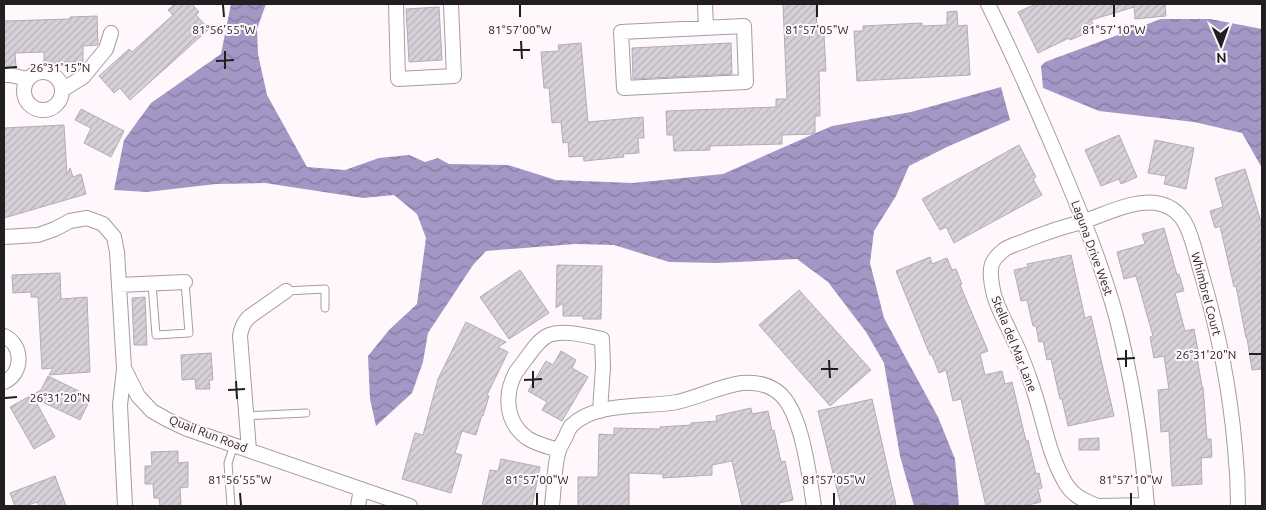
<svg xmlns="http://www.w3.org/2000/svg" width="1266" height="510" font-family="Ubuntu,sans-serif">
  <defs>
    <pattern id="water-waves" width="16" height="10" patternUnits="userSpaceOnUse" patternTransform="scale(1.25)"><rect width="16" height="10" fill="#a297c5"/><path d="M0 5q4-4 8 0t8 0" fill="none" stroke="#847ba0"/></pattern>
    <pattern id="building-hatch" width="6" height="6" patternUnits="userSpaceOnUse" patternTransform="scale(1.25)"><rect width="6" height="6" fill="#d6d0d8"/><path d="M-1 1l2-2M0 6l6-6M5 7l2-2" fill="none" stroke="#b7b2b9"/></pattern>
  </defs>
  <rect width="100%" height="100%" fill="#fff7fc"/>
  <path fill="url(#water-waves)" d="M231,4H266L257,29L258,54L267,95L307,167L345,170L379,158L409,155L425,162L438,158L449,164L508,165L556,180L633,183L723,174L832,126L911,112L1001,87L1010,120L949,146L909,166L896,196L874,231L870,263L884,318L938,417L955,459L959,506H914L900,456L884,363L866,332L828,282L797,259L717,263L669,262L614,245L575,244L486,251L473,265L428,333L423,362L412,393L376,426L370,399L368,356L389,330L417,304L426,238L417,214L394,195L363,198L265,183L216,184L147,192L114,190L124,140L151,103L221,54Z
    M1161,19H1210L1262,29V168L1242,133L1194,122L1099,111L1043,88L1041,66L1045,62Z"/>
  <path fill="url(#building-hatch)" stroke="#b2adb4" d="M175,4H192L199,12L196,15L209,29L130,100L120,88L114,93L99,76L129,49L132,52L173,15L168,10Z
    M783,4H816L817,35H824L826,71H819L820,116H815V134L782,135V144L710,146V150L674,151L673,135H667L666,111L776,107V99H787Z
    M1036,4H1165L1166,16L1135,19L1134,7L1091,20L1093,24L1082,29L1084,34L1070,40L1069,38L1038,53L1018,12Z
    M439,7L442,60L409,62L406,9Z
    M957,11L958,26L967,25L970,75L857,81L854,31H863V26L922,23V26L947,25V12Z
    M97,16L98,45L83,46V62H55V65H44V52L15,53L16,67L4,66V21L70,19V17Z
    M581,43L588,122L643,117L644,138H638L639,153L623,154L624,157L584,161L583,156L569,157L568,142L563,143L561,122L552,123L549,88H544L541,52L559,51L558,45Z
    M731,43L732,74L633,79L632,48Z
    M81,109L124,131L111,157L84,143L91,128L75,120Z
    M64,125L67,175L70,168L73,177L81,174L86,194L4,218V128Z
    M1119,135L1137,177L1121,184L1119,179L1101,186L1085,150Z
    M1155,140L1194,148L1186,189L1164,184L1166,176L1148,173Z
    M1019,145L1036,177L1033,179L1042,195L954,243L946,227L940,230L922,199Z
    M1245,169L1262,225V369L1252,370L1247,338H1246L1236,286L1234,287L1220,226L1215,228L1210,211L1223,207L1215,178Z
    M1164,228L1177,275L1179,274L1184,291L1175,293L1185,331L1194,329L1198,351H1196L1202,387H1203L1207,439H1211L1212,457L1201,458L1202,484L1172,486L1169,431L1161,432L1158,390L1169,389L1164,356L1154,358L1150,337L1153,336L1136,276L1124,279L1117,252L1145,244L1142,234Z
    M1071,255L1085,318L1091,316L1114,416L1068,426L1062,399H1060L1051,359L1047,360L1043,341L1039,342L1036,326H1033L1027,300L1021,301L1014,270L1028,267L1027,264Z
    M930,257L932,264L947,258L952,270L956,269L962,284L960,285L988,351L980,354L985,375L1002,371L1005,384L1012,382L1026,441L1028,440L1036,474L1039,473L1042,488L1038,489L1041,502L1024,506H986L961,399L953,401L946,370L939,373L932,355H930L896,271Z
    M557,265L602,266L601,319H583V316H563V303L556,308Z
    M520,270L549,313L509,339L480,297Z
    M60,273L61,299L87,297L90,372L49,375L53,368L42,369L38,297H31V292L13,293L12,275Z
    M799,290L871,370L830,406L759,325Z
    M145,297L147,345H134L132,298Z
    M466,322L506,342L498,347L508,352L487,395L489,396L483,416L482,415L476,435L462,431L455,453L462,455L451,493L402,479L415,433L423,435L438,379Z
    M561,351L576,360L572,368L588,377L562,421L542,410L547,402L528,391L546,361L553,365Z
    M211,353L213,380H209L210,389H196L195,379L182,380L181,355Z
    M48,376L91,397L80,420L34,398L55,437L34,449L10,407L41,390Z
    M872,399L896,505L889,506H841L818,411Z
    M751,408L752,414L768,411L772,431L774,430L781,462L785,461L793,500L779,503V506H742L732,461L712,465V475L663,478V474L629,473V506H578V477H598L599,434L614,435V428L660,429V427L691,425V423L717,421L716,416Z
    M1099,438V450H1079V439Z
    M178,451V463L188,462V487L180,488L181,506H160L159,498H154L153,484H145V466H152L151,452Z
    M501,459L540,467L532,506H482L490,470L498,471Z
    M55,476L66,506H39L37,502L25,506H15L10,493Z"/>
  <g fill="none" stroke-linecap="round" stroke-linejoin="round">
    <defs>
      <path id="lane" d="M152,284L156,335L189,333L185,282
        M286,291L325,289V308
        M246,416L306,413
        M231,506L228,463L234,445"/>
      <path id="street" d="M396,4L398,79L454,76L451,4
        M705,4L706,28
        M988,4C1013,55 1036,107 1058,159C1080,211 1101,262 1116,316C1132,378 1142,442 1147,506
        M744,26L746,82L624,88L621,32Z
        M24 91a19 19 0 1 1 38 0a19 19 0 1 1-38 0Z
        M4,75H10L28,79
        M62,90L83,77L106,49L111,33
        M4,237L38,235L55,229L70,221L87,218L103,224L114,237L117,252L124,368L138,396L152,411L168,420L187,429L410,506
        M119,285L185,282
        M4,336C24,345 23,374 4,382
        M124,369L120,405L125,506
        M249,450L240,336C241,328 243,323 249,317L286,291
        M559,450C548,447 536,444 527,438C505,422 504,394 516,372C519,368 522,364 525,360C532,351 538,340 549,335C563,329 588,336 602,339L603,367L600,411
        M358,506L361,489
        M552,506C554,490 554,465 559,450C561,445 564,440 566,436C567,433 569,429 571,426C596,401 645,408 677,402C699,397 720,386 742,383C754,382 766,384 775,390C802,406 809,476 814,506
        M1097,506C1084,500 1074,497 1066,484C1046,451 1043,412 1029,377C1024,362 1018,348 1011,334C1005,321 998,309 994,295C992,286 989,273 992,264C994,258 1000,253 1005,249C1012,245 1020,243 1027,240C1043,234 1058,228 1075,224C1101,217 1134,197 1161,204C1172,207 1180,214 1185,223C1194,240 1197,261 1203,279C1219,334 1230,391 1235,448C1237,467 1238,487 1238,506
        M1098,506L1147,505"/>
    </defs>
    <use href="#lane" stroke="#a59ca2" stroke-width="9"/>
    <use href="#street" stroke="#a59ca2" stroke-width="16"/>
    <use href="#lane" stroke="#fff" stroke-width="7"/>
    <use href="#street" stroke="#fff" stroke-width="14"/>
  </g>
  <path fill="none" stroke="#211e20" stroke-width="2" d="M223,5L224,17M520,5V17M817,5V17M1114,5V17M521,41L522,59M513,50H530M225,51V69M216,61L234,60M5,68L17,67M1126,350V367M1249,354H1261M1117,359L1135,358M829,360L830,378M821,369H838M533,371V388M524,380L542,379M236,381L237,399M228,390L245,389M5,398L17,397M240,493L241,505M537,493V505M834,493V505M1131,493V505"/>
  <g text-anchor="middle" stroke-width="4" stroke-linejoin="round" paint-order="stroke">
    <g font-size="12" fill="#211e20" stroke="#fff7fc">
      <text transform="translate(1092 248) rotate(70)" y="4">Laguna Drive West</text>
      <text transform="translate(1206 294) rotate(75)" y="4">Whimbrel Court</text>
      <text transform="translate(1014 344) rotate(68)" y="4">Stella del Mar Lane</text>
      <text transform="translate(208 434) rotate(21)" y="4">Quail Run Road</text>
    </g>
  </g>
  <g font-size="12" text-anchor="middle" fill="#211e20" stroke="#fff7fc" stroke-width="4" stroke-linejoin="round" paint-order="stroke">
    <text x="224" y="34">81°56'55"W</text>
    <text x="520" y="34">81°57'00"W</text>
    <text x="817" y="34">81°57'05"W</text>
    <text x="1114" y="34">81°57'10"W</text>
    <text x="60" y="72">26°31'15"N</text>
    <text x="1206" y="359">26°31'20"N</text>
    <text x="60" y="402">26°31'20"N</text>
    <text x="240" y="484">81°56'55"W</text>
    <text x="537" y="484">81°57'00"W</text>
    <text x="834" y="484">81°57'05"W</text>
    <text x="1131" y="484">81°57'10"W</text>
  </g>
  <rect width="1266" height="510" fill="none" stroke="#211e20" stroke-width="10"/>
  <g transform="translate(1221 45) rotate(178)" stroke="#fff7fc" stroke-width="4" paint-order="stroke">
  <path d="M0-4L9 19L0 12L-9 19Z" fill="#211e20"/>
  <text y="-8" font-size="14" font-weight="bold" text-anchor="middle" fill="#211e20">N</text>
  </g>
</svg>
